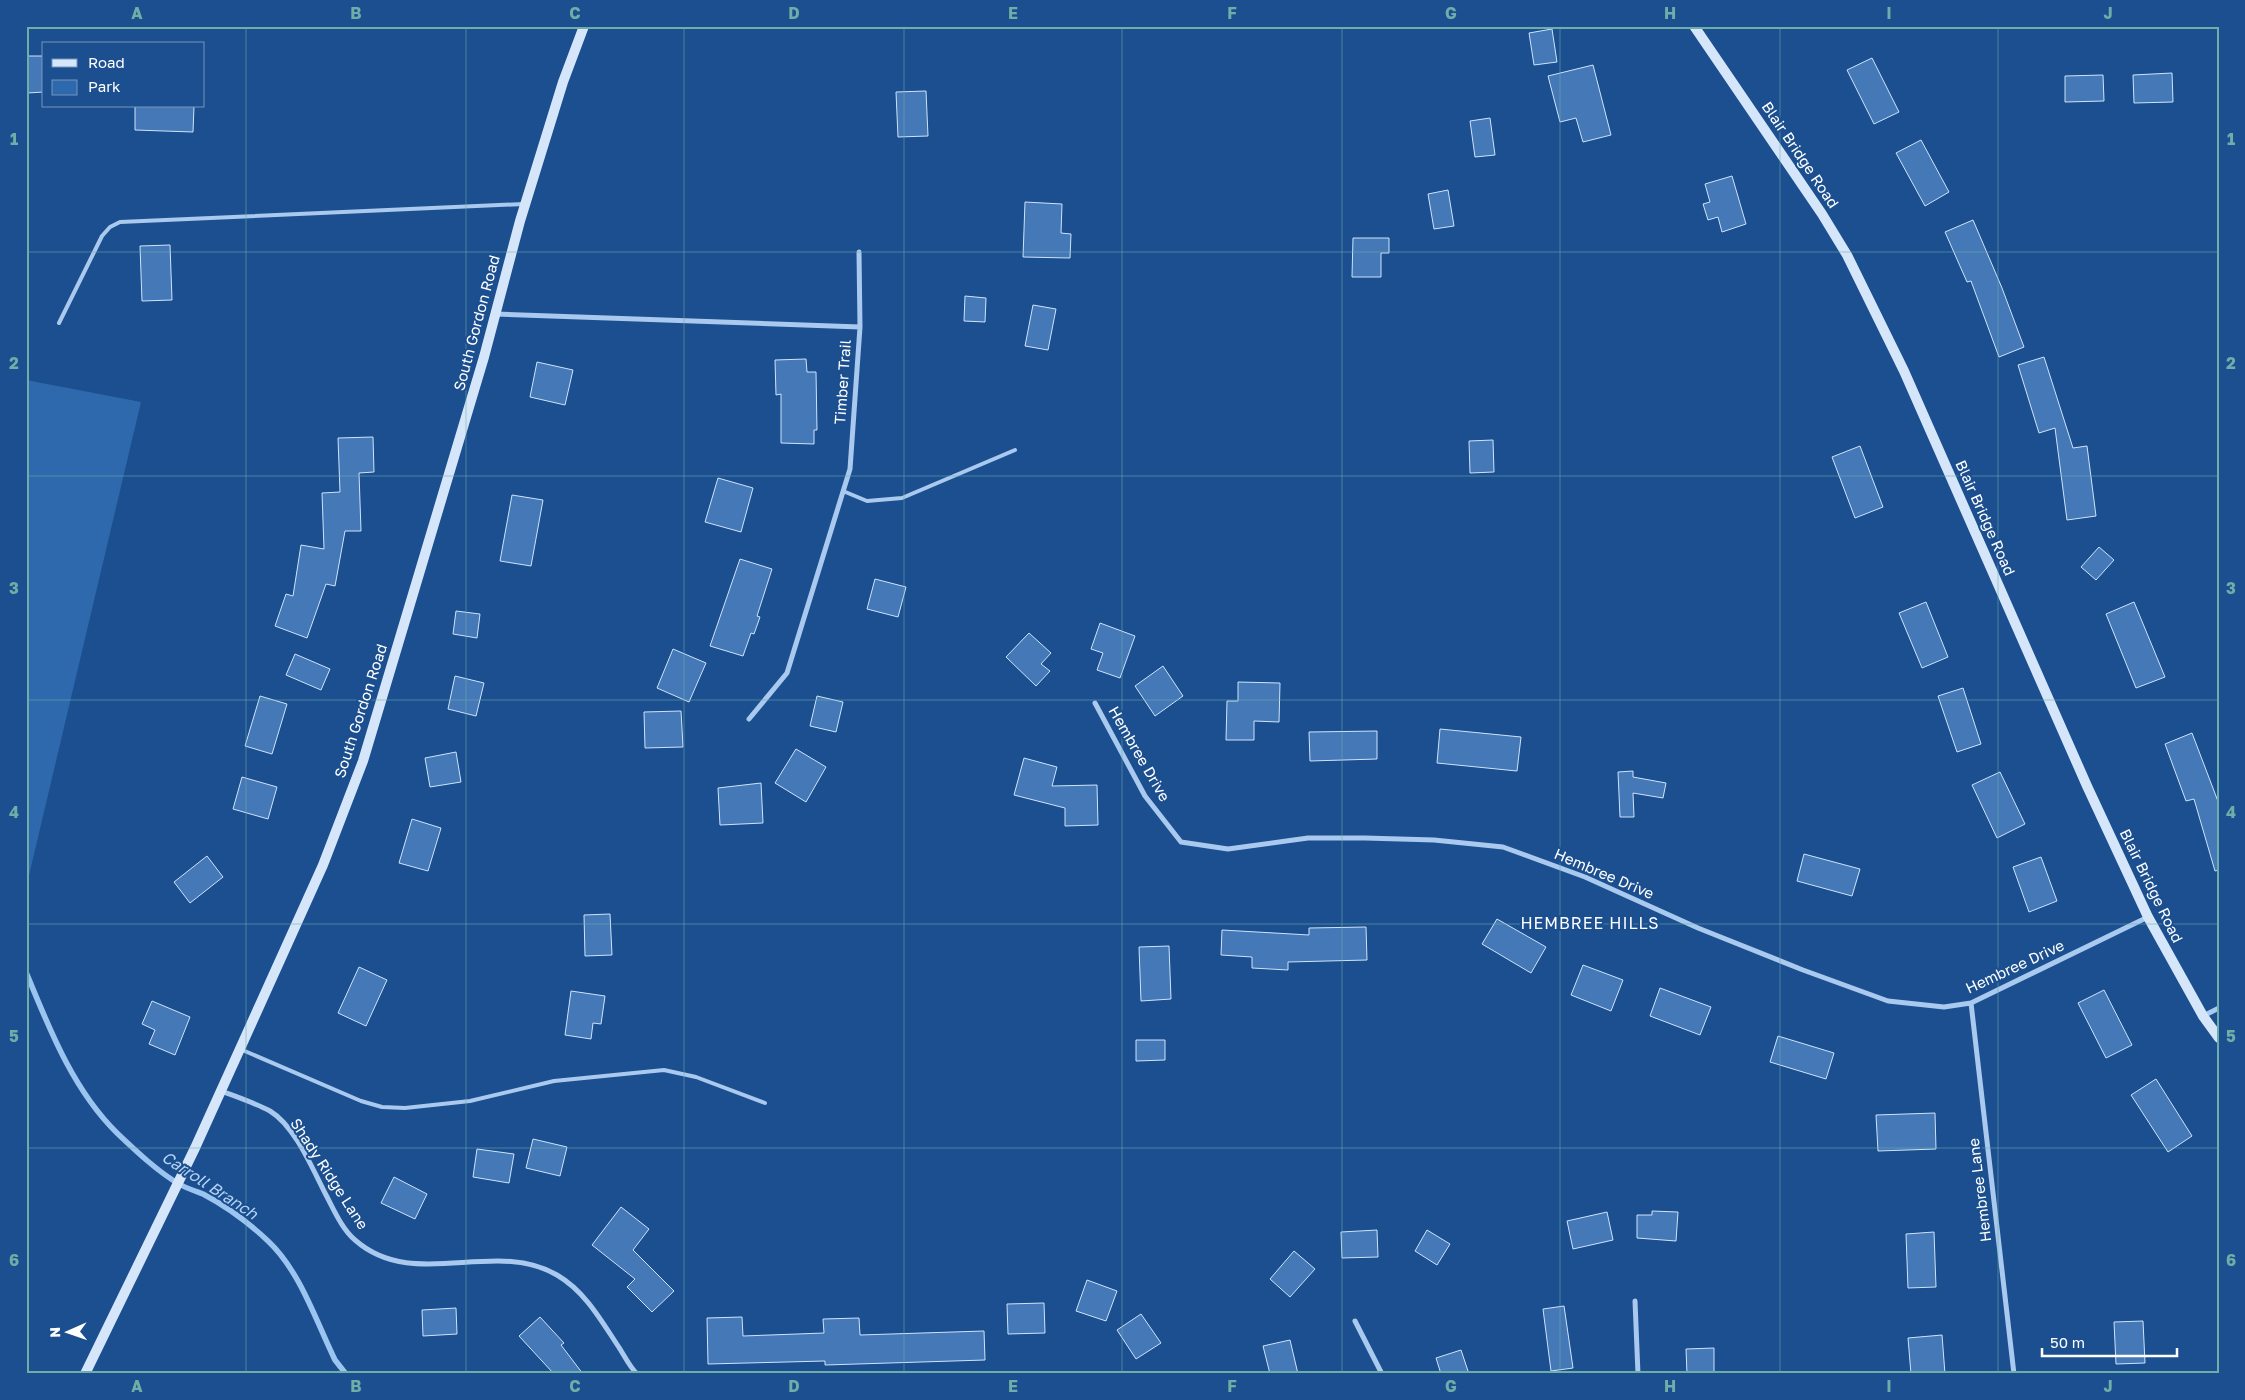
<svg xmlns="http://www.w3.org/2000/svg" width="2245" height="1400" font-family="'Golos Text',sans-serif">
  <rect width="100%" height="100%" fill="#1b4f8f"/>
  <path fill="#2e69ad" d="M26,380L141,402L26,888Z"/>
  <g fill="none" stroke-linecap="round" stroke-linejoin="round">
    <path stroke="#9cc4f0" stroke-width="5.5" d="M26,972C49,1028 73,1090 117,1133C136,1151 157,1171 179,1184C186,1188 195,1191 203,1194C226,1206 250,1224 268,1241C300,1271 316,1321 335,1360L346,1374"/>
  </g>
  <path fill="#4478b7" stroke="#cfe3fa" d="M1552,29L1557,62L1534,65L1529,33Z
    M26,56H44V92L27,93Z
    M1872,58L1899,112L1874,124L1847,70Z
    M1593,65L1611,135L1583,142L1576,118L1560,122L1548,76Z
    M2172,73L2173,102L2134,103L2133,75Z
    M2103,75L2104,101L2065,102V76Z
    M926,91L928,136L898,137L896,92Z
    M135,106H194L193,132L135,130Z
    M1490,118L1495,155L1475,157L1470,121Z
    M1921,140L1949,192L1925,206L1896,153Z
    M1732,176L1746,224L1722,232L1718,217L1708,220L1703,204L1710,202L1705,184Z
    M1448,190L1454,226L1434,229L1428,194Z
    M1025,202L1062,204L1061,233L1071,234L1070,258L1023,257Z
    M1973,220L2002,288L2024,347L1999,357L1971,281L1967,282L1945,232Z
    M1353,238H1389V253H1381V277H1352Z
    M170,245L172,300L142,301L140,246Z
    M965,296L986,298L985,322L964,321Z
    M1033,305L1056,309L1048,350L1025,346Z
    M2044,357L2073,448L2087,446L2096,516L2067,520L2055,428L2039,433L2018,365Z
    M806,359L807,372H816L817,430H814V444L781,443V394L776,395L775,360Z
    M537,362L573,370L565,405L530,397Z
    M373,437L374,472L359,473L361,531H345L335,586L326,584L307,638L275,626L286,594L293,596L301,545L324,549L322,493L340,492L338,438Z
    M1493,440L1494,472L1470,473L1469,441Z
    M1860,446L1883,507L1855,518L1832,457Z
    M718,478L753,488L741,532L705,522Z
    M512,495L543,500L531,566L500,561Z
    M2099,547L2114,560L2096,580L2081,567Z
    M740,559L772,569L757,616L760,617L754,634L751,633L743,656L710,646Z
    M875,579L906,587L898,617L867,609Z
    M1926,602L1948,657L1922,668L1899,613Z
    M2134,602L2165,677L2136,688L2106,614Z
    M456,611L480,614L477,638L453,634Z
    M1100,623L1135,636L1120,678L1097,670L1103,653L1091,649Z
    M1029,633L1051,653L1041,664L1050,671L1036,686L1006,657Z
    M673,649L706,663L689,702L657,688Z
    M295,654L330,669L321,690L286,675Z
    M1163,666L1183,696L1155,716L1135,686Z
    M455,676L484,683L476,716L448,709Z
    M1238,682L1280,683L1279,722L1254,721V740H1226L1227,701H1238Z
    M1963,688L1981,744L1957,752L1938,696Z
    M260,696L287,704L272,754L245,746Z
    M817,696L843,702L836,732L810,726Z
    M681,711L683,747L645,748L644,712Z
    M1440,729L1521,737L1517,771L1437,763Z
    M1377,731V759L1310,761L1309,732Z
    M2192,733L2219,804V870L2215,871L2194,799L2186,801L2165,744Z
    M796,749L826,767L806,802L775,783Z
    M456,752L461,782L430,787L425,758Z
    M1024,758L1057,767L1052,786L1097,785L1098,825L1065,826V808L1014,795Z
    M1633,771V777L1666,783L1663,798L1633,793L1634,817H1620L1618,772Z
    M2000,772L2025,824L1997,838L1972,785Z
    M242,777L277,787L268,819L233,809Z
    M761,783L763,823L720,825L718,788Z
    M412,819L441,828L428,871L399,863Z
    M1804,854L1860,869L1852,896L1797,881Z
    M207,856L223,877L190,903L174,882Z
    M2041,857L2057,901L2029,912L2013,867Z
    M610,914L612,955L585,956L584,915Z
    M1497,919L1546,947L1531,973L1482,944Z
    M1366,927L1367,960L1288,962V970L1252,968V957L1221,955L1222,930L1309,935V928Z
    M1169,946L1171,999L1141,1001L1139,947Z
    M1583,965L1623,980L1611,1011L1571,995Z
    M359,967L387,980L366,1026L338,1013Z
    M1660,988L1711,1007L1700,1035L1650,1016Z
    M2104,990L2132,1045L2106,1058L2078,1003Z
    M571,991L605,996L601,1024L593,1023L591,1039L565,1035Z
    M152,1001L190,1017L175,1055L149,1044L155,1030L142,1024Z
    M1778,1036L1834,1053L1826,1079L1770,1062Z
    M1136,1040H1165V1060L1136,1061Z
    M2156,1079L2192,1136L2168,1152L2131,1095Z
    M1935,1113L1936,1149L1878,1151L1876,1115Z
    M533,1139L567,1147L560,1176L526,1168Z
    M477,1149L514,1154L509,1183L473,1177Z
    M394,1177L427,1194L415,1219L381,1203Z
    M621,1207L649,1229L633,1250L674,1291L652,1312L627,1287L635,1279L592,1245Z
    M1652,1211L1678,1212L1676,1241L1637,1238V1215H1652Z
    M1607,1212L1613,1240L1573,1249L1567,1221Z
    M1377,1230L1378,1257L1342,1258L1341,1232Z
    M1427,1230L1450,1244L1437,1265L1415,1251Z
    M1934,1232L1936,1287L1908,1288L1906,1234Z
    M1294,1251L1315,1269L1290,1297L1270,1279Z
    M1087,1280L1117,1291L1106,1321L1076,1311Z
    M1044,1303L1045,1333L1008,1334L1007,1304Z
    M1564,1306L1573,1368L1551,1371L1543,1309Z
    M456,1308L457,1334L423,1336L422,1310Z
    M1141,1314L1161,1343L1136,1359L1117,1330Z
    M540,1317L564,1343L561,1345L583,1374H554L519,1336Z
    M742,1317L743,1336L824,1333L823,1319L859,1318L860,1335L984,1331L985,1360L825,1365V1361L708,1364L707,1318Z
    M2143,1321L2145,1363L2116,1364L2114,1322Z
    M1942,1335L1945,1374H1911L1908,1338Z
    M1290,1340L1298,1374H1270L1263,1346Z
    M1714,1348V1374H1687L1686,1349Z
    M1461,1350L1469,1374H1441L1436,1358Z"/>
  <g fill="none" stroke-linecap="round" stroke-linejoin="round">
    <path stroke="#a9c9ee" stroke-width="4" d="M59,323L102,236L110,227L120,222L523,204
      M843,491L867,501L902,498L1015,450
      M240,1049L361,1101L382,1107L405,1108L470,1101L554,1081L664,1070L696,1077L765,1103"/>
    <path stroke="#a9c9ee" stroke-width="5" d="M496,314L860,327
      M1095,703L1145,796L1181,842L1228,849L1308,838H1365L1434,840L1503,847L1585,877L1698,928L1803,970L1888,1001L1944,1007L1971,1003L2148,917
      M749,719L787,673L850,469L860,327L859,252
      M1971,1003L2014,1374
      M2203,1016L2219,1008
      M221,1091C237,1097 255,1103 270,1111C295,1126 313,1170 326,1195C334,1210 342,1229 355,1240C414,1292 494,1238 557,1275C586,1292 602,1322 620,1349C625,1357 630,1367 637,1374
      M1635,1301L1638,1374
      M1355,1321L1382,1374"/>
    <path stroke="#d6e6fa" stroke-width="10" d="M1694,26L1822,214L1847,255L1904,371L2087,786L2148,917L2203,1016L2219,1038
      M85,1374L195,1148L244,1040L323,865L363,761L484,357L520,221L563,82L584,26"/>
  </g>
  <path fill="none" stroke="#6fada8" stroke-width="1" stroke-opacity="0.55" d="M246,26V1374M466,26V1374M684,26V1374M904,26V1374M1122,26V1374M1342,26V1374M1560,26V1374M1780,26V1374M1998,26V1374M26,252H2219M26,476H2219M26,700H2219M26,924H2219M26,1148H2219"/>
  <g text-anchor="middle" stroke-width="4" stroke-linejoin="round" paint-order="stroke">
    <g font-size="15" fill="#fff" stroke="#1b4f8f">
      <text transform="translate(1800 155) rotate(56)" y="5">Blair Bridge Road</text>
      <text transform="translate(477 323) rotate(-75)" y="5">South Gordon Road</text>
      <text transform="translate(843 382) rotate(-86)" y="5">Timber Trail</text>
      <text transform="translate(1985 518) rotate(66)" y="5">Blair Bridge Road</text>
      <text transform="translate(361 711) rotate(-72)" y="5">South Gordon Road</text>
      <text transform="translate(1139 754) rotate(60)" y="5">Hembree Drive</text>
      <text transform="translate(1604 874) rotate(23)" y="5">Hembree Drive</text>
      <text transform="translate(2151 886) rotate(64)" y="5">Blair Bridge Road</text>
      <text transform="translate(2015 967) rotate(-25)" y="5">Hembree Drive</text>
      <text transform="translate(329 1174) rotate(57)" y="5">Shady Ridge Lane</text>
      <text transform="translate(1980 1190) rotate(-97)" y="5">Hembree Lane</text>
    </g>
    <g font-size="16" letter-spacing="1" fill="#fff" stroke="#1b4f8f">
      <text x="1590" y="929">HEMBREE HILLS</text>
    </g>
    <g font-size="16" font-style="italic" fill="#b5d3f5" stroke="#1b4f8f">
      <text transform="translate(210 1185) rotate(33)" y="6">Carroll Branch</text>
    </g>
  </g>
  <rect width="2245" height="1400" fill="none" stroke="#1b4f8f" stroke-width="55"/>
  <rect x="42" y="42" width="162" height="65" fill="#1b4f8f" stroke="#7695bc"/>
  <rect x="52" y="59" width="25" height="8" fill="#d6e6fa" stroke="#7695bc"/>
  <text x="88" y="68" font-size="15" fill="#ffffff">Road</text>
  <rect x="52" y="80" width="25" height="15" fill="#2e69ad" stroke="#7695bc"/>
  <text x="88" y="92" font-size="15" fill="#ffffff">Park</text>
  <g transform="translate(68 1332) rotate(268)" stroke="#1b4f8f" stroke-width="4" paint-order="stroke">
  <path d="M0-4L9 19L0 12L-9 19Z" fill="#ffffff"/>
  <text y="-8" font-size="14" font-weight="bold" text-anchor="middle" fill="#ffffff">N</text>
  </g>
  <path d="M2042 1348v8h135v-8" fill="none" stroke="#ffffff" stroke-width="2.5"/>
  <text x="2050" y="1348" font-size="15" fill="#ffffff" stroke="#1b4f8f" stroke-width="4" paint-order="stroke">50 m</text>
  <rect x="28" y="28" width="2190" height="1344" fill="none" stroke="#6fada8" stroke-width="2"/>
  <g font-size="16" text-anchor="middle" font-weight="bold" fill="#6fada8">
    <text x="137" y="19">A</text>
    <text x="356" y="19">B</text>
    <text x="575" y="19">C</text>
    <text x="794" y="19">D</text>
    <text x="1013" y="19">E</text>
    <text x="1232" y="19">F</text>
    <text x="1451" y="19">G</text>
    <text x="1670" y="19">H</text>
    <text x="1889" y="19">I</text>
    <text x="2108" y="19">J</text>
    <text x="14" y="145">1</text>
    <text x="2231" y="145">1</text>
    <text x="14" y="369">2</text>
    <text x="2231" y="369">2</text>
    <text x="14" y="594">3</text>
    <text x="2231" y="594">3</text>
    <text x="14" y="818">4</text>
    <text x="2231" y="818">4</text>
    <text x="14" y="1042">5</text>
    <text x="2231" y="1042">5</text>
    <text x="14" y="1266">6</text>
    <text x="2231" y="1266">6</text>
    <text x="137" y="1392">A</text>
    <text x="356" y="1392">B</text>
    <text x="575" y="1392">C</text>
    <text x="794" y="1392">D</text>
    <text x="1013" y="1392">E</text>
    <text x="1232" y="1392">F</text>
    <text x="1451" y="1392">G</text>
    <text x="1670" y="1392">H</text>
    <text x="1889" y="1392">I</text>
    <text x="2108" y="1392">J</text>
  </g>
</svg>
